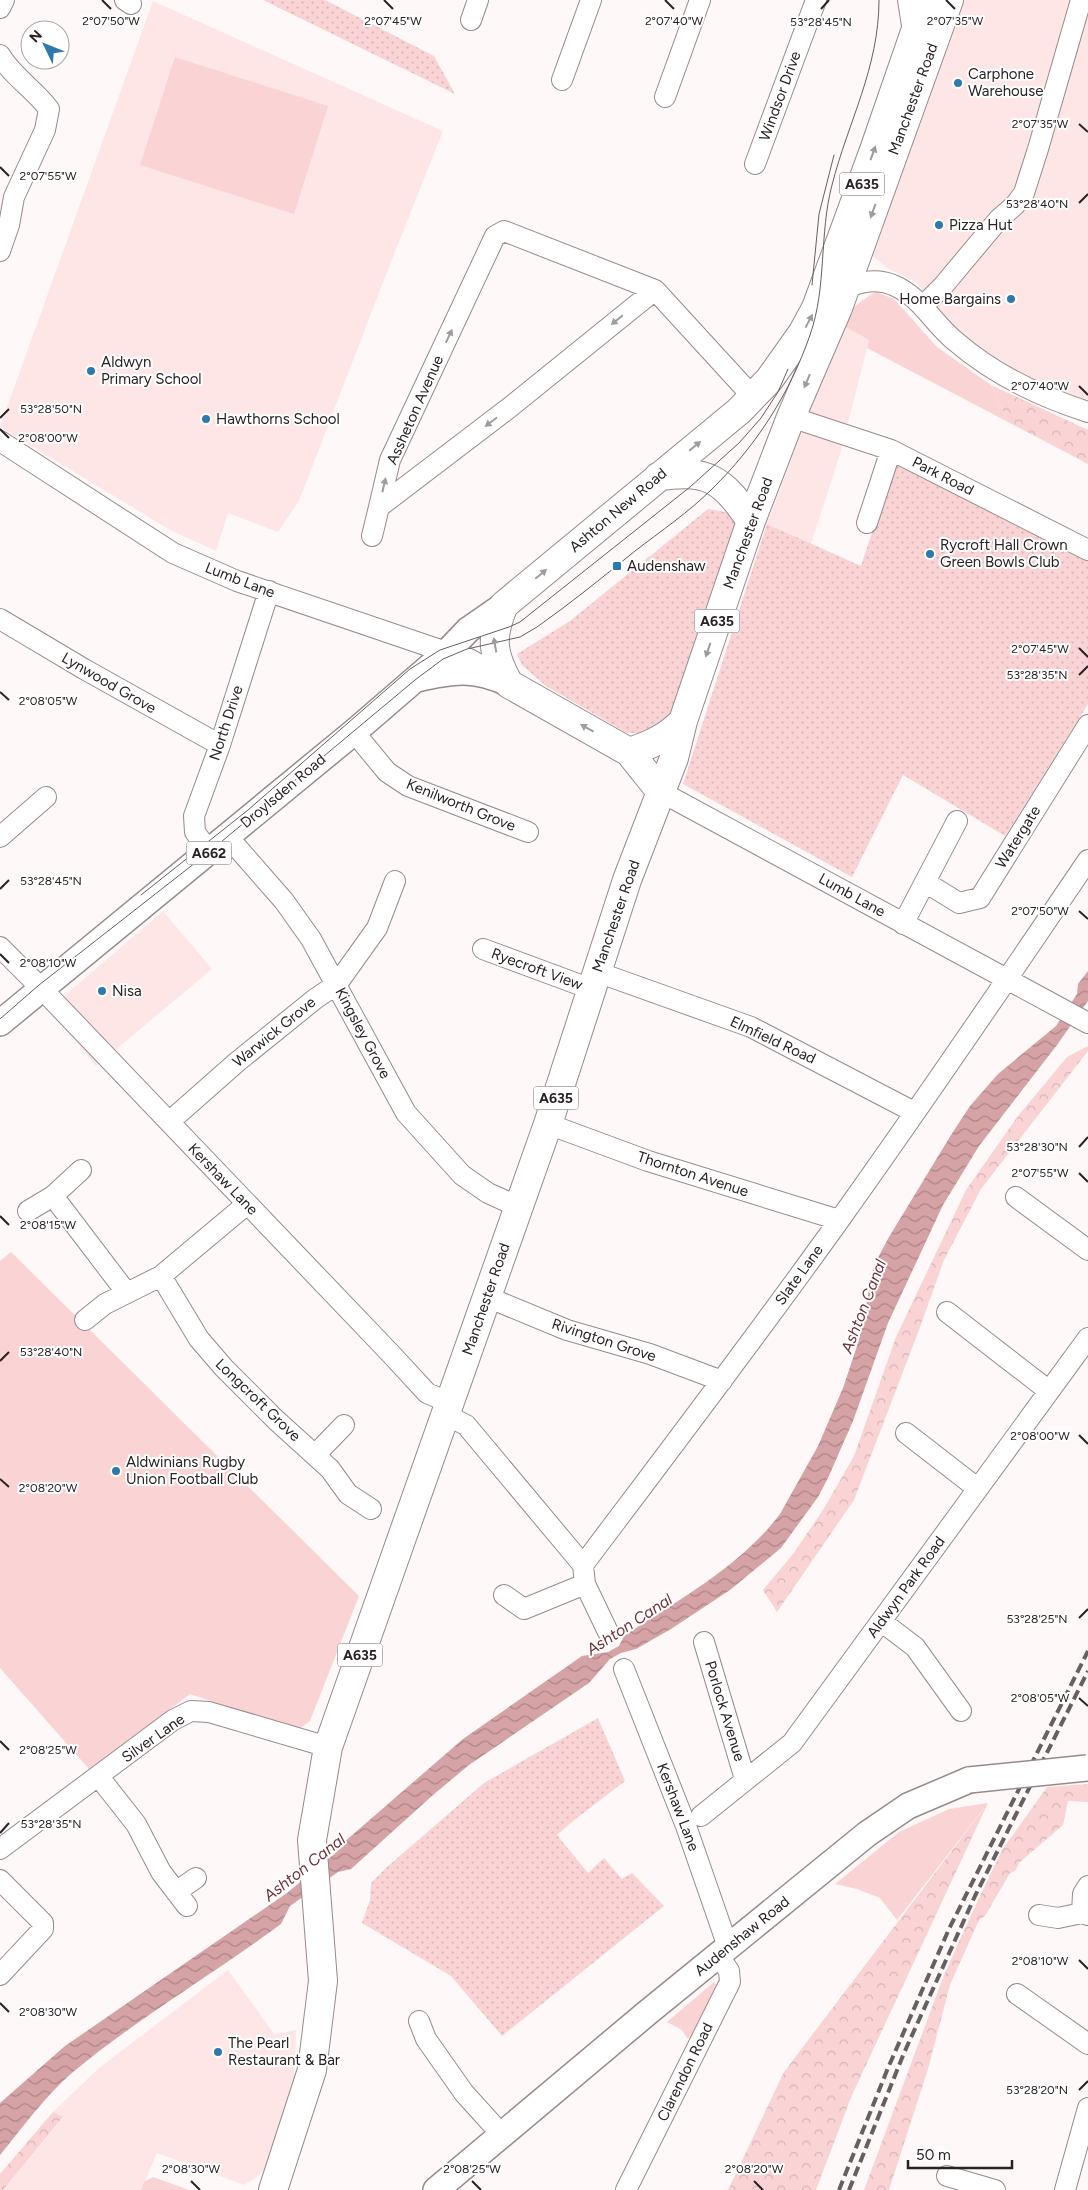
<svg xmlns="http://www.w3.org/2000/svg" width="1088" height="2190" font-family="Figtree,sans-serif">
  <defs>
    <pattern id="forest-crowns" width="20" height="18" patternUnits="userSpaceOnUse" patternTransform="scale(1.25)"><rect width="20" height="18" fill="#fad3d5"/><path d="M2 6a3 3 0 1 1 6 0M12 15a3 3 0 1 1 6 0" fill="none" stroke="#d6b5b7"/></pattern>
    <pattern id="park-dots" width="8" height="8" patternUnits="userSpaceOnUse" patternTransform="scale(1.25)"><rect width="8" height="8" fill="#fad3d5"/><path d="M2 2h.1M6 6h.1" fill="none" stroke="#d6b5b7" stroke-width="1.8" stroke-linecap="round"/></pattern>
    <pattern id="water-waves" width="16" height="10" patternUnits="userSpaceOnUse" patternTransform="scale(1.25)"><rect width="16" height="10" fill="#d5a3a5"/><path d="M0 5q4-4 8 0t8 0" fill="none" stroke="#ad8486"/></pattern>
  </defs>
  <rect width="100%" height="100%" fill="#fef8f8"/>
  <path fill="#fee6e7" d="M955,0H1088V401L1041,384L961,337L916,282L887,268L870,254Z
    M153,1L443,131L387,272L299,501L278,532L228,513L216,551L170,530L0,427Z
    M842,325L869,340L840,454L811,544L767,524Z
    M163,911L212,969L96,1066L49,1009Z
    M228,1970L274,2034L296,2030L294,2086L263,2171L256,2178L244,2185L157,2153L141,2190H3L63,2118L53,2112L99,2068Z"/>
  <path fill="#fad3d5" d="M175,57L328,106L294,214L140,165Z
    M876,292L894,299L937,347L991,385L1008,422L867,348L869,340L842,325C849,309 860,301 876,292Z
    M11,1252L359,1596L310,1721L298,1730L190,1694L89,1769L0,1668V1261Z
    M988,1803L897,1920L880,1898L857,1889L835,1884L899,1832L949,1809Z
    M714,1982L717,1985L691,2038H687L682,2030L667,2022Z
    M153,2177L189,2190H141L144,2182Z"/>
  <path fill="url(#forest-crowns)" d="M991,385L1088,430V464L1008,422Z
    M1088,1046V1051L981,1189L944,1260L919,1330L854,1500L777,1612L763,1590L793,1554L823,1510L854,1456L896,1337L966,1190L1018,1116L1067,1057Z
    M1088,1784V1802L1068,1801L1063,1825L1019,1863L1015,1871L1010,1873L985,1916L979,1920L950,1985L928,2069L889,2190H864L944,1975L972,1913L1002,1850L1047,1787Z
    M988,1803L852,2095L816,2190H728L784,2072Z
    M53,2112L63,2117L3,2190H0V2174Z"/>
  <path fill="url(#park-dots)" d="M263,0H325L434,56L455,94Z
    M895,462L1088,558V704L1005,836L903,775L852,877L683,784L767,524L861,566Z
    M708,509L726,512L738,526L676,713L645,733H627L546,686L522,665L517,654L570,621Z
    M598,1718L625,1781L573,1821L557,1835L588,1873L604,1858L622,1879L632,1873L664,1906L502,2036L451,1976L362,1923L370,1900L371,1883L386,1868L484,1783Z"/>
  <path fill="url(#water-waves)" d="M1088,971V1001L1057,1045L979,1146L943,1205L888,1323L853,1421L828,1478L818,1497L781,1548L730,1590L671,1629L636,1649L621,1653L610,1659L589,1683L469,1765L433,1795L351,1869L338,1872L290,1906L281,1924C212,1975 138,2018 73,2072C45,2096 23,2127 0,2155V2103L65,2046L287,1893L338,1851L343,1843L463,1739L582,1656L608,1652L619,1646L624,1636C679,1599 739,1568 780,1514L818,1446L843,1388L859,1340L874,1265L889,1237L951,1135L970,1106L998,1074L1056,1026L1077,994L1078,984Z"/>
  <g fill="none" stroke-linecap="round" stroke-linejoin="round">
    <defs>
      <path id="minor" d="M125,0L131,4
        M908,0L913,32
        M0,8L4,0
        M471,20L478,0
        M0,55C12,76 34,89 49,109L45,130L14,197L9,225L0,251
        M562,80L591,0
        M665,97L700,0
        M755,164L816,0
        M845,287C862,282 877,278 893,285C920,296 933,323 955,341C992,373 1041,397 1088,412
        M655,290L509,408L379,507L390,460L495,236L504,231L655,290L753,397
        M923,306L943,286L999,219L1015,205L1024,193L1038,149L1081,0
        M791,417L891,450L1088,550
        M0,441L173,553L237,581L440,650C461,653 477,662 494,675
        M867,523L891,450
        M372,536L379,507
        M0,619L84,669L220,745
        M354,732L387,772L408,786L528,832
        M661,792L1088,1023
        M0,837L46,797
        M228,837L284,901L311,939L406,1113L462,1175L488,1193L519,1207
        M209,852L195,832L194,816L220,745L269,591
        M925,882L959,903L980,898L1088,725
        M903,924L957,821
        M0,947L42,989L391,1354L427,1393L450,1403
        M483,949L591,989
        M597,972L751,1027L914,1112
        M169,1122L237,1062L315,999L337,984L377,928L395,881
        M548,1124L648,1161L839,1220
        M53,1196L81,1170
        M1016,1197L1088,1250
        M28,1211L53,1196L126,1292
        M161,1276L199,1339L224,1368L276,1420L330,1469L348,1494L371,1509
        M487,1297L567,1330L650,1354L722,1381
        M947,1312L1049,1391
        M85,1320L105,1304L161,1276L247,1204
        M446,1415L466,1425L583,1565L585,1584L608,1632
        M906,1433L977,1488
        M315,1455L344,1425
        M583,1565C669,1451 755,1338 838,1222C923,1103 1006,981 1088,860
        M504,1595L524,1609L585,1584
        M882,1622L915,1647L961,1711
        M704,1642L745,1779
        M624,1669L686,1826L728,1947
        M99,1777L136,1824L161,1872L187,1906
        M701,1816L792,1743L1088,1338
        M0,1849L173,1720L191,1711L209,1712L328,1747
        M0,1880L43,1923V1929L0,1975
        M1088,1886L1083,1894L1082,1913L1088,1915
        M176,1892L196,1878
        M1039,1915L1058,1918L1082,1913
        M1017,1994L1088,2044
        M419,2021L426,2039L464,2093L502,2135
        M947,2176L995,2190
        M626,2190L730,1982L729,1971L718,1955
        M1065,2190L1088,2108"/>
      <path id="major" d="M417,679C452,671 475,667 509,684
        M0,1023L354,732L448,651L468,630L504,605
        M436,2190L647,2013L867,1834L908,1806L969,1780"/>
      <path id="highway" d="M658,477C708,468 723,480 751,521
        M629,752C651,745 668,737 683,721
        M661,792L629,752L509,684C492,653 490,638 504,605L739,411L769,380L803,332L816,308L874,150L926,0
        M273,2190L312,2070L323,1981L312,1840L328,1747L548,1124L627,880L674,758L683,721L751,521L791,417L838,308L949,0"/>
    </defs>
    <use href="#minor" stroke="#988a8b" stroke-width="22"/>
    <use href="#major" stroke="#988a8b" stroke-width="28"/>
    <use href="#highway" stroke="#988a8b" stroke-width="30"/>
    <use href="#minor" stroke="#fff" stroke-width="20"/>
    <use href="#major" stroke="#fff" stroke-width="25"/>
    <use href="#highway" stroke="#fff" stroke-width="28"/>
    <path stroke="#666061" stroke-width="1" d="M812,285L819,214L834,155
      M141,895L248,810L410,669L440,650L509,627L520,622L690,487L739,443L761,418L778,392L788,369
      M0,1019L39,985L209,852L415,680L443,659L467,649L520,637L537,627C571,603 603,577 635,551C661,531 689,512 712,489C756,446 790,393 810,335C827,287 819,234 832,185C848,122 879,68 879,0"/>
    <path stroke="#666061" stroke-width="4" stroke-dasharray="10 5" stroke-linecap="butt" d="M839,2190L888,2068L949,1929L1088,1651
      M849,2190L904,2053L975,1896L1088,1671"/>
    <defs>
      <path id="major-bridge" d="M969,1780L1087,1768"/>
    </defs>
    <use href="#major-bridge" stroke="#988a8b" stroke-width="28" stroke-linecap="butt"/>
    <use href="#major-bridge" stroke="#fff" stroke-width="25"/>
  </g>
  <defs><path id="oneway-solid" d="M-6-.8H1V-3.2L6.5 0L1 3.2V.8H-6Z" transform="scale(1.25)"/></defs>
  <g fill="#9e9c9c">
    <use href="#oneway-solid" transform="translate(873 153) rotate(-70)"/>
    <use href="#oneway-solid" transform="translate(873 211) rotate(110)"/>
    <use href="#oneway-solid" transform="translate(617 320) rotate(141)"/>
    <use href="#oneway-solid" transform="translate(809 321) rotate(-62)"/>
    <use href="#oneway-solid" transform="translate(449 336) rotate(-65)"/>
    <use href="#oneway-solid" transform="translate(807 381) rotate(113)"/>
    <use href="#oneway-solid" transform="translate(491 422) rotate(143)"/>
    <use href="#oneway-solid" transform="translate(695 446) rotate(-39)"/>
    <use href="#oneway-solid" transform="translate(384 485) rotate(-77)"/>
    <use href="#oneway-solid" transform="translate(541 574) rotate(-40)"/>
    <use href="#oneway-solid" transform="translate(495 645) rotate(-100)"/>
    <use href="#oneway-solid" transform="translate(708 650) rotate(109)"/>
    <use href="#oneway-solid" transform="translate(587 728) rotate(-151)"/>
  </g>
  <path fill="none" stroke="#282223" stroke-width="2" d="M102,0L111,9M384,0L393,9M665,0L674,9M946,0L955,9M821,9L829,0M1079,124L1088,132M0,167L9,176M1079,203L1088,194M1079,386L1088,395M0,418L9,409M0,429L9,438M1079,648L1088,657M1079,675L1088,666M0,692L9,700M0,889L9,880M1079,911L1088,919M0,954L9,963M1079,1147L1088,1137M1079,1173L1088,1182M0,1216L9,1225M0,1361L9,1352M1079,1435L1088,1444M0,1479L9,1487M1079,1618L1088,1609M1079,1698L1088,1706M0,1741L9,1750M0,1833L9,1823M1079,1960L1088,1969M0,2003L9,2012M1079,2090L1088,2081M191,2181L200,2190M472,2181L481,2190M754,2181L763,2190"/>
  <g fill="#2e79ac" stroke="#fff" stroke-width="2">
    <circle cx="958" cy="83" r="5"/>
    <circle cx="939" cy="225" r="5"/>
    <circle cx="1011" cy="299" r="5"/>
    <circle cx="91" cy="371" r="5"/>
    <circle cx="206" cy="419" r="5"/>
    <circle cx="930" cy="554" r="5"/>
    <rect x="612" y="561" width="10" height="10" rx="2.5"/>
    <circle cx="102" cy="991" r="5"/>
    <circle cx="116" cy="1471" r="5"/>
    <circle cx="218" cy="2052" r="5"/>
  </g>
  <g text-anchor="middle" stroke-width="4" stroke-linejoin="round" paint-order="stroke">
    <g fill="#fff" stroke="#686465" stroke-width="1">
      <rect x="839.5" y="172.5" width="45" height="23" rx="4"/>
      <rect x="694.5" y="609.5" width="45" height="23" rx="4"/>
      <rect x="186.5" y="841.5" width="45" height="23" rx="4"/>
      <rect x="533.5" y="1086.5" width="45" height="23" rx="4"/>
      <rect x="337.5" y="1643.5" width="45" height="23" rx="4"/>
    </g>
    <g font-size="14" font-weight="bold" fill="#282223">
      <text x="862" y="189">A635</text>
      <text x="717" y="626">A635</text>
      <text x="209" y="858">A662</text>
      <text x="556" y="1103">A635</text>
      <text x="360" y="1660">A635</text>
    </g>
    <g font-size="15" fill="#282223" stroke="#fff" text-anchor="start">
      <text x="968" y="79">Carphone<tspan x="968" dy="17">Warehouse</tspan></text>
      <text x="949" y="230">Pizza Hut</text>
      <text x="1001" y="304" text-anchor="end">Home Bargains</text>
      <text x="101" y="367">Aldwyn<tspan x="101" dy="17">Primary School</tspan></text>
      <text x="216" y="424">Hawthorns School</text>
      <text x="940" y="550">Rycroft Hall Crown<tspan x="940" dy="17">Green Bowls Club</tspan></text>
      <text x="627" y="571">Audenshaw</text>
      <text x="112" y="996">Nisa</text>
      <text x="126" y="1467">Aldwinians Rugby<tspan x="126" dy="17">Union Football Club</tspan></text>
      <text x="228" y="2048">The Pearl<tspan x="228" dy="17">Restaurant &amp; Bar</tspan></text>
    </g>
    <g font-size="15" fill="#282223" stroke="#fff">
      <text transform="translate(780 96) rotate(-70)" y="5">Windsor Drive</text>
      <text transform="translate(913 99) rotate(-70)" y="5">Manchester Road</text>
      <text transform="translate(415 410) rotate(-66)" y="5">Assheton Avenue</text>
      <text transform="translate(943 476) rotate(27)" y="5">Park Road</text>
      <text transform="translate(618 510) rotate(-40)" y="5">Ashton New Road</text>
      <text transform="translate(748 533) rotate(-70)" y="5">Manchester Road</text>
      <text transform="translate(240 580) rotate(21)" y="5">Lumb Lane</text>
      <text transform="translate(109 683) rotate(30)" y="5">Lynwood Grove</text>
      <text transform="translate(226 723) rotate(-72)" y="5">North Drive</text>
      <text transform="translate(283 791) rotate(-40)" y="5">Droylsden Road</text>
      <text transform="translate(461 805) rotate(22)" y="5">Kenilworth Grove</text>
      <text transform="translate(1018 837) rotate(-58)" y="5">Watergate</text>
      <text transform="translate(852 895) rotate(29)" y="5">Lumb Lane</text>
      <text transform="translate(616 916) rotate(-71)" y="5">Manchester Road</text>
      <text transform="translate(537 969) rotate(20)" y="5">Ryecroft View</text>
      <text transform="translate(274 1032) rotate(-39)" y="5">Warwick Grove</text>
      <text transform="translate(363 1033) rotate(62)" y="5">Kingsley Grove</text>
      <text transform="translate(773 1040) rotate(25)" y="5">Elmfield Road</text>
      <text transform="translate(693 1174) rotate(18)" y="5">Thornton Avenue</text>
      <text transform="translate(223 1179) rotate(46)" y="5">Kershaw Lane</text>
      <text transform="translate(799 1275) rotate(-54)" y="5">Slate Lane</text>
      <text transform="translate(486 1299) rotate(-71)" y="5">Manchester Road</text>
      <text transform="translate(604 1340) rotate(18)" y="5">Rivington Grove</text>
      <text transform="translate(258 1400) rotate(44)" y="5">Longcroft Grove</text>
      <text transform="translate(906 1587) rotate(-54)" y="5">Aldwyn Park Road</text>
      <text transform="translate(725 1711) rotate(73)" y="5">Porlock Avenue</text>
      <text transform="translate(153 1738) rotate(-35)" y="5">Silver Lane</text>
      <text transform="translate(678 1807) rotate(69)" y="5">Kershaw Lane</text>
      <text transform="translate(742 1936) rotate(-39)" y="5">Audenshaw Road</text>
      <text transform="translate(685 2072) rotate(-64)" y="5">Clarendon Road</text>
    </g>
    <g font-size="16" font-style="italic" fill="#6e2f36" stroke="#fff">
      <text transform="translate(863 1306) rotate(-69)" y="6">Ashton Canal</text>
      <text transform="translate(629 1624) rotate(-33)" y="6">Ashton Canal</text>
      <text transform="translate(304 1867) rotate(-38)" y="6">Ashton Canal</text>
    </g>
  </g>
  <g font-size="12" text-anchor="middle" fill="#282223" stroke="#fff" stroke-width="4" stroke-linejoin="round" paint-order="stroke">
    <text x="111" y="25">2°07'50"W</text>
    <text x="393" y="25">2°07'45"W</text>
    <text x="674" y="25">2°07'40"W</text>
    <text x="955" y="25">2°07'35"W</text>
    <text x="821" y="26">53°28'45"N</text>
    <text x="1040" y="128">2°07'35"W</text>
    <text x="48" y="180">2°07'55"W</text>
    <text x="1037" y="208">53°28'40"N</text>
    <text x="1040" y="390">2°07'40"W</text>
    <text x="51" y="413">53°28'50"N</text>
    <text x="48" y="442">2°08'00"W</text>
    <text x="1040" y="653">2°07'45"W</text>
    <text x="1037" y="679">53°28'35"N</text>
    <text x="48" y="705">2°08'05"W</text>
    <text x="51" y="885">53°28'45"N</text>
    <text x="1040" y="915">2°07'50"W</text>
    <text x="48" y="967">2°08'10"W</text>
    <text x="1037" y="1151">53°28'30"N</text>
    <text x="1040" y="1177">2°07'55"W</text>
    <text x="48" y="1229">2°08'15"W</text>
    <text x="51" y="1356">53°28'40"N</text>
    <text x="1040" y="1440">2°08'00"W</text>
    <text x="48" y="1492">2°08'20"W</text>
    <text x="1037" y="1623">53°28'25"N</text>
    <text x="1040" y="1702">2°08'05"W</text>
    <text x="48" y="1754">2°08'25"W</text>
    <text x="51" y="1828">53°28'35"N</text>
    <text x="1040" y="1965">2°08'10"W</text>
    <text x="48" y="2016">2°08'30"W</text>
    <text x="1037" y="2094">53°28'20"N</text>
    <text x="191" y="2173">2°08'30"W</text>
    <text x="472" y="2173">2°08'25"W</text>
    <text x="754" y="2173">2°08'20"W</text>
  </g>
  <g transform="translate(45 45) rotate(313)"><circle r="24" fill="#ffffff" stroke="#a9a7a7"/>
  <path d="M0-4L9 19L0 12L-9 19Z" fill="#2e79ac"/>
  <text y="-8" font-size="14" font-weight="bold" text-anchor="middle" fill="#282223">N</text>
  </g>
  <path d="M908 2160v8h104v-8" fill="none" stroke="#282223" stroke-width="2.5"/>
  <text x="916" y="2160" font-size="15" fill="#282223" stroke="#ffffff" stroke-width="4" paint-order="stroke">50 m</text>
</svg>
